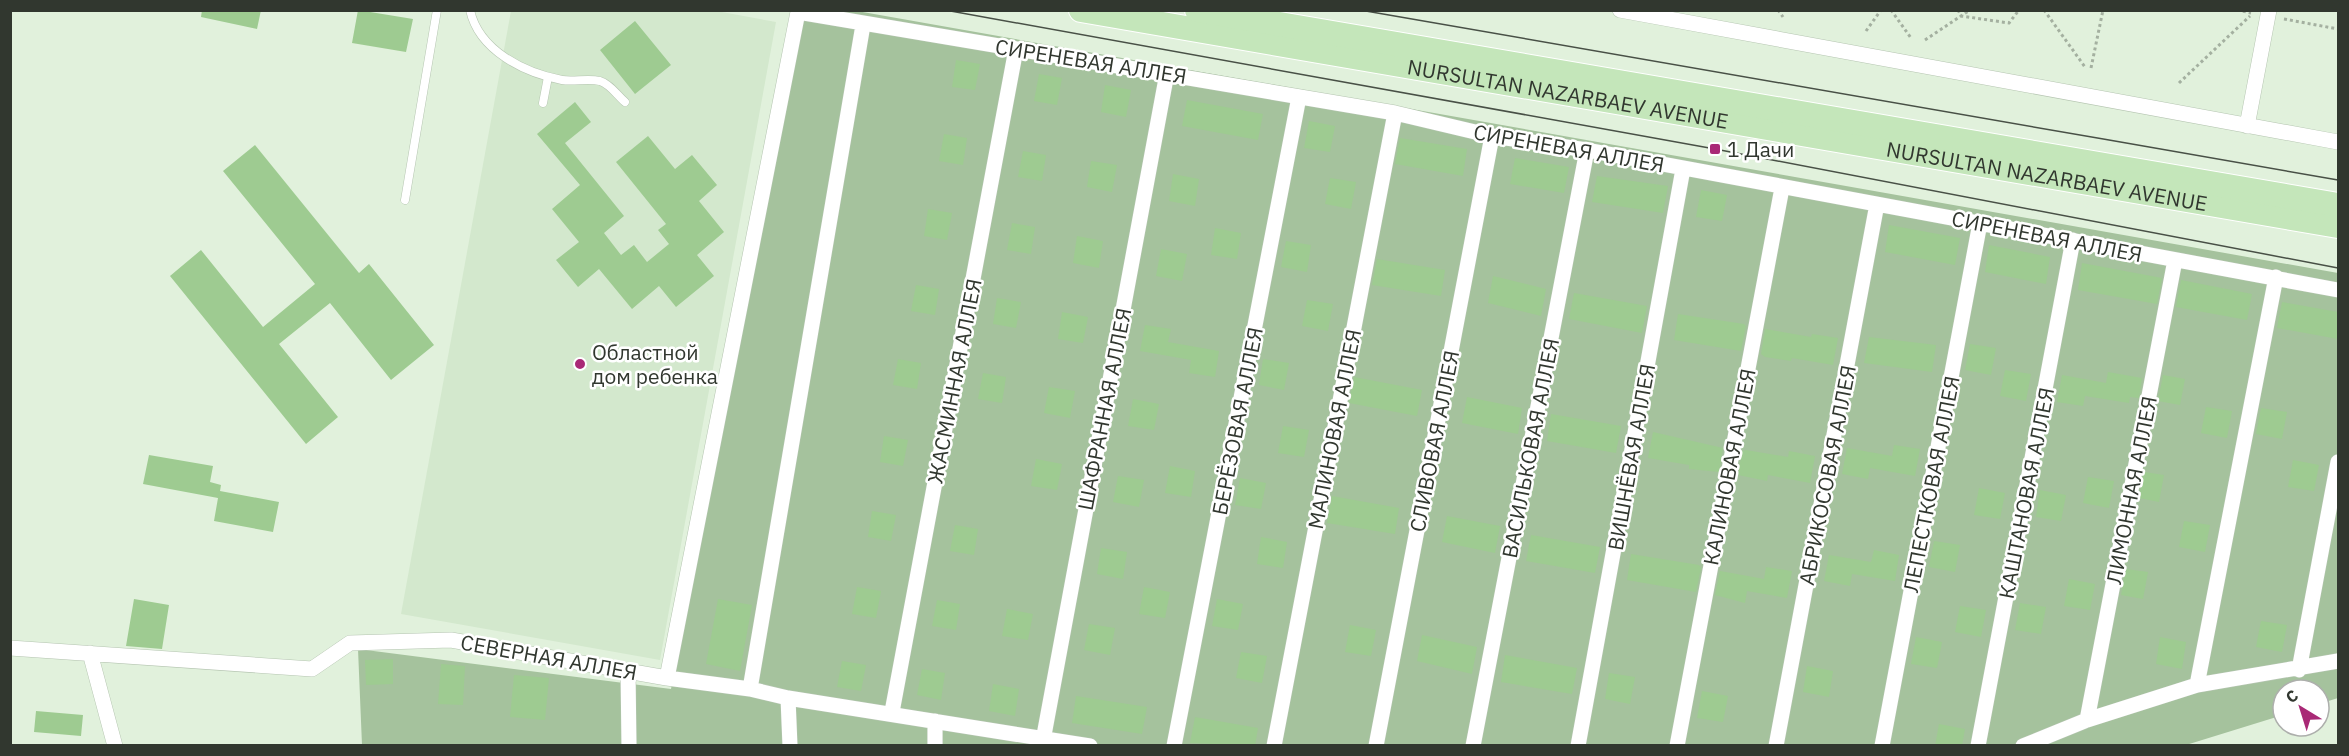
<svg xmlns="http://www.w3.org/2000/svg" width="2349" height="756" font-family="'IBM Plex Sans',sans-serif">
<rect width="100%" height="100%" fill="#e1f1dc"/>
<path fill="#d3e8cd" d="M711,10L776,22L660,660L401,614L511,11Z"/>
<path fill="#a5c29d" d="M803,11H857L2338,273V698L2319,704V690H2283V715L2186,745H362L358,649L671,689Z"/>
<path fill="#9ecb91" d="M202,10H261L257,29L201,17Z
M358,10L413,19L406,52L352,43Z
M635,21L671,65L635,94L600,50Z
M956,60L980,64L975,90L952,87Z
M1039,74L1062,78L1057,105L1034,101Z
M1105,85L1131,90L1126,117L1101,112Z
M1187,100L1263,114L1258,140L1182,126Z
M575,102L591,122L565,143L624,216L604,233L621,255L634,245L647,262L669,244L658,230L666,224L616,162L648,136L675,169L692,155L717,185L699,201L724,232L697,255L714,276L676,307L659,286L632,309L599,269L578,287L556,260L579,242L552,209L580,185L537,134Z
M1309,121L1335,126L1330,152L1304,148Z
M944,134L967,138L963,165L939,161Z
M1400,138L1467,149L1463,176L1395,164Z
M255,145L359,273L369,264L434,345L391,380L330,303L279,344L338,417L306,444L170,276L201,250L263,327L315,284L223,171Z
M1023,151L1046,155L1042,181L1018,177Z
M1515,158L1569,167L1564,193L1510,184Z
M1091,161L1117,165L1112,192L1087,187Z
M1173,174L1199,179L1195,206L1169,201Z
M1597,176L1668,186L1663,213L1592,202Z
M1330,178L1356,182L1351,209L1325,204Z
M1701,190L1727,195L1722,221L1696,217Z
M928,209L952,213L947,240L924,236Z
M1012,223L1035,227L1031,254L1007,250Z
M1889,225L1960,238L1955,265L1885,252Z
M1215,228L1241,233L1237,259L1211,255Z
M1077,236L1103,241L1099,268L1073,263Z
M1286,241L1311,245L1307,272L1281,267Z
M1989,245L2050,257L2046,284L1985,272Z
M1161,249L1187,254L1182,281L1156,276Z
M1377,259L1445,270L1441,296L1372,285Z
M2082,263L2162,278L2157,304L2078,290Z
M1493,276L1546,289L1541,316L1488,303Z
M2181,280L2252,294L2247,320L2176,307Z
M916,285L939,289L935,315L911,311Z
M1574,293L1647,306L1642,333L1569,319Z
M997,298L1021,302L1016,328L993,324Z
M1307,300L1333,304L1328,331L1302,326Z
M2282,302L2338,312V339L2277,328Z
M1062,312L1088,317L1083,343L1058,339Z
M1678,314L1744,324L1746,326L1741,351L1674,340Z
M1145,325L1171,329L1168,342L1219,351L1215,377L1189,373L1191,360L1140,351Z
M1765,329L1811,337L1812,334L1838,338L1833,365L1792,358L1791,361L1765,357L1761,354Z
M1869,337L1936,345L1932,372L1864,363Z
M1970,344L1996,348L1991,375L1965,370Z
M898,359L921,363L917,389L893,385Z
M1263,359L1289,363L1284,390L1259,385Z
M2005,370L2031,374L2026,401L2000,396Z
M2108,372L2142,378L2139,398L2130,397L2129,403L2085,396L2083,406L2057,402L2062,375L2106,383Z
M983,373L1006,377L1002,403L978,399Z
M2163,375L2185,379L2180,405L2158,401Z
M1354,377L1422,390L1417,416L1349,403Z
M1049,387L1075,391L1070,418L1044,413Z
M1467,397L1522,408L1518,434L1462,423Z
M1133,399L1159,404L1154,430L1128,426Z
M2206,407L2232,411L2227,438L2201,433Z
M2261,408L2287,412L2282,439L2256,434Z
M1551,414L1621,426L1616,453L1547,441Z
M1283,426L1309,430L1304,457L1278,453Z
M1653,432L1723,448L1719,472L1689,469V465L1648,458Z
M884,436L908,440L903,466L880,462Z
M1894,445L1920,449L1915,476L1870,468L1868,479L1842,474L1847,448L1892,456Z
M1746,450L1788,457L1789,451L1815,456L1810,483L1768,475L1767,481L1738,475L1742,451Z
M149,455L213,466L210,482L221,485L220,491L279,502L273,532L214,521L218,498L143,484Z
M1036,459L1062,464L1057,490L1031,486Z
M2293,460L2319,465L2314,491L2288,487Z
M1170,466L1195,471L1191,497L1165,493Z
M2144,472L2164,475L2159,502L2139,498Z
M1118,476L1144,480L1139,507L1113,502Z
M2088,477L2114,481L2109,508L2083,503Z
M1240,478L1266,483L1261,509L1235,505Z
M1979,488L2005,493L2000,519L1974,515Z
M2040,490L2066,495L2061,521L2036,517Z
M1332,496L1399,508L1395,534L1327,523Z
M872,511L896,515L891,541L868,537Z
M1447,516L1500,526L1495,553L1442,542Z
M2184,521L2210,525L2205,552L2179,547Z
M955,525L978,529L974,555L950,551Z
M1531,535L1600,547L1595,573L1526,561Z
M1261,537L1287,542L1283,568L1257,564Z
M1934,541L1960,545L1955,572L1929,567Z
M1101,548L1127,552L1123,579L1097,574Z
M1874,550L1899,555L1895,581L1852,574L1850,586L1824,581L1829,555L1871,562Z
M1631,554L1699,565L1701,568L1696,592L1627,580Z
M1766,567L1792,571L1787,598L1747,591L1745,603L1715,595L1720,571L1764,579Z
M2126,569L2148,572L2143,599L2121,595Z
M2069,579L2095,584L2090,610L2064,606Z
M857,587L881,591L876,618L852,614Z
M1144,587L1170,592L1165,618L1139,614Z
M134,599L169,605L162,649L126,646Z
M718,599L752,605L740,671L706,664Z
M1217,599L1243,604L1238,630L1212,626Z
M937,600L960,604L956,630L932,626Z
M2020,603L2046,607L2041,634L2015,630Z
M1960,606L1986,610L1981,637L1955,632Z
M1007,609L1033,614L1028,640L1002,636Z
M2261,621L2287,625L2282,652L2256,647Z
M1089,624L1115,628L1110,655L1084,650Z
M1350,625L1376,630L1371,656L1345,652Z
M1422,635L1477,647L1472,674L1417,661Z
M1916,637L1942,642L1937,668L1911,664Z
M2160,637L2186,642L2182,669L2156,664Z
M1241,652L1267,656L1262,683L1236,678Z
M1505,655L1577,668L1572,694L1501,682Z
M393,659V684L366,685L365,660Z
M842,661L866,665L861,691L837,687Z
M441,664L465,666L463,705L438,704Z
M1807,666L1833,671L1829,697L1803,692Z
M922,669L945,673L941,700L917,695Z
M1609,673L1635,677L1630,704L1605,699Z
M514,675L549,678L545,720L510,717Z
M993,684L1019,689L1015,716L989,711Z
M1702,691L1728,696L1723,722L1697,718Z
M1076,696L1147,707L1142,734L1072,723Z
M36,711L83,715L81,736L34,732Z
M1195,717L1258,728L1255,746L1190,743Z
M1939,724L1965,729L1962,746H1935Z"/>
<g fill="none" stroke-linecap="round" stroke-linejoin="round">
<g stroke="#b5c5b1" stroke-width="9">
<path id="service" d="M470,10C479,51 525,73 562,80C574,82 588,78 600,81C610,84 617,95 625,102
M543,103L548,77
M405,200L437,10"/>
</g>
<g stroke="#b5c5b1" stroke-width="16">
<path id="minor" d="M1620,10L2338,142
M2247,126L2269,10
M10,648L312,669L350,643L451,640L667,678L750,689L788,698L1090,746
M90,653L115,746
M2299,670L2338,462
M628,671L629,746
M667,678L798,12L1395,113L1492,136L1587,150L2338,290
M2197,685L2276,277
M750,689L863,25
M788,698L790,746
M892,712L1016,49
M2087,720L2175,260
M935,721V746
M1042,746L1167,73
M1174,746L1299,97
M1274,746L1395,113
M1376,746L1492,136
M1473,746L1587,150
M1578,746L1683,169
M1677,746L1782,188
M1776,746L1877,204
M1882,746L1980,223
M1978,746L2073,240
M2023,746L2087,720L2197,685L2338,661"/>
</g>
<g stroke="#fff" stroke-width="26">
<g id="primary">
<path id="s1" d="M1081,10L2338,226"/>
<path d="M1197,10L2338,205"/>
</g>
</g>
<path stroke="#a4b0a0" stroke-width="3" stroke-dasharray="3 3" stroke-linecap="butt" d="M1778,10L1783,17
M1891,10L1911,38
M1958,10L1961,16L2009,23L2019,10
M2044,10L2085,67
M2237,10L2251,13
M2284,19L2338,29
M1866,31L1881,10
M1925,40L1970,10
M2091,68L2103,10
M2179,83L2250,16"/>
<use href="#service" stroke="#fff" stroke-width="8"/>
<use href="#minor" stroke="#fff" stroke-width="15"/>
<use href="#primary" stroke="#c4e6ba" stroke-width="24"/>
<path stroke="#485046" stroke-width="1.5" d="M945,10L1715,149L2338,268
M1360,10C1687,64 2012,124 2338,180"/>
</g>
<g fill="#a92976" stroke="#fff" stroke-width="2">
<rect x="1709" y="143" width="12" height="12" rx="3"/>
<circle cx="580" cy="364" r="6"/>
</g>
<g text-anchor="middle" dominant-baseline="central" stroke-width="5" stroke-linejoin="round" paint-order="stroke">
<g font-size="21" fill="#31372f" stroke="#fff">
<text transform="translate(1091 61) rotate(9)">СИРЕНЕВАЯ АЛЛЕЯ</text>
<text stroke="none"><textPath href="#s1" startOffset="494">NURSULTAN NAZARBAEV AVENUE</textPath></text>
<text transform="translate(1569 148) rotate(10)">СИРЕНЕВАЯ АЛЛЕЯ</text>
<text stroke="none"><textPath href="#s1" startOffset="980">NURSULTAN NAZARBAEV AVENUE</textPath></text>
<text transform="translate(2047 236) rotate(11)">СИРЕНЕВАЯ АЛЛЕЯ</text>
<text transform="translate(954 381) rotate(-79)">ЖАСМИННАЯ АЛЛЕЯ</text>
<text transform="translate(1104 409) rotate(-79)">ШАФРАННАЯ АЛЛЕЯ</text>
<text transform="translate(1237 421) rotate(-79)">БЕРЁЗОВАЯ АЛЛЕЯ</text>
<text transform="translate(1334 429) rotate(-79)">МАЛИНОВАЯ АЛЛЕЯ</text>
<text transform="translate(1434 441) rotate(-79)">СЛИВОВАЯ АЛЛЕЯ</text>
<text transform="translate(1530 448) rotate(-79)">ВАСИЛЬКОВАЯ АЛЛЕЯ</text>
<text transform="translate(1631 457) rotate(-80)">ВИШНЁВАЯ АЛЛЕЯ</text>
<text transform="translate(1729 467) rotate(-79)">КАЛИНОВАЯ АЛЛЕЯ</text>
<text transform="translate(1827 475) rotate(-79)">АБРИКОСОВАЯ АЛЛЕЯ</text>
<text transform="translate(1931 484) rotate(-79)">ЛЕПЕСТКОВАЯ АЛЛЕЯ</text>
<text transform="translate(2131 490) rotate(-79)">ЛИМОННАЯ АЛЛЕЯ</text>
<text transform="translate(2026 493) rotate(-79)">КАШТАНОВАЯ АЛЛЕЯ</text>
<text transform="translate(549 657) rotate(10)">СЕВЕРНАЯ АЛЛЕЯ</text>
</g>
<g font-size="21" fill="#31372f" stroke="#fff" text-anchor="start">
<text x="1727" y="149">1 Дачи</text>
<text x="592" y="352">Областной<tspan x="592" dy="24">дом ребенка</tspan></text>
</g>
</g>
<rect width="2349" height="756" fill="none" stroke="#31372f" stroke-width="24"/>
<g transform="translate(2301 708) rotate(322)"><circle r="28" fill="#ffffff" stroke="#adafac" stroke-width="1.5"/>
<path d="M0-4.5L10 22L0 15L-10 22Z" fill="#a92976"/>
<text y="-9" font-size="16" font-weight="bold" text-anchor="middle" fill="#31372f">С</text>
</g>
</svg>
